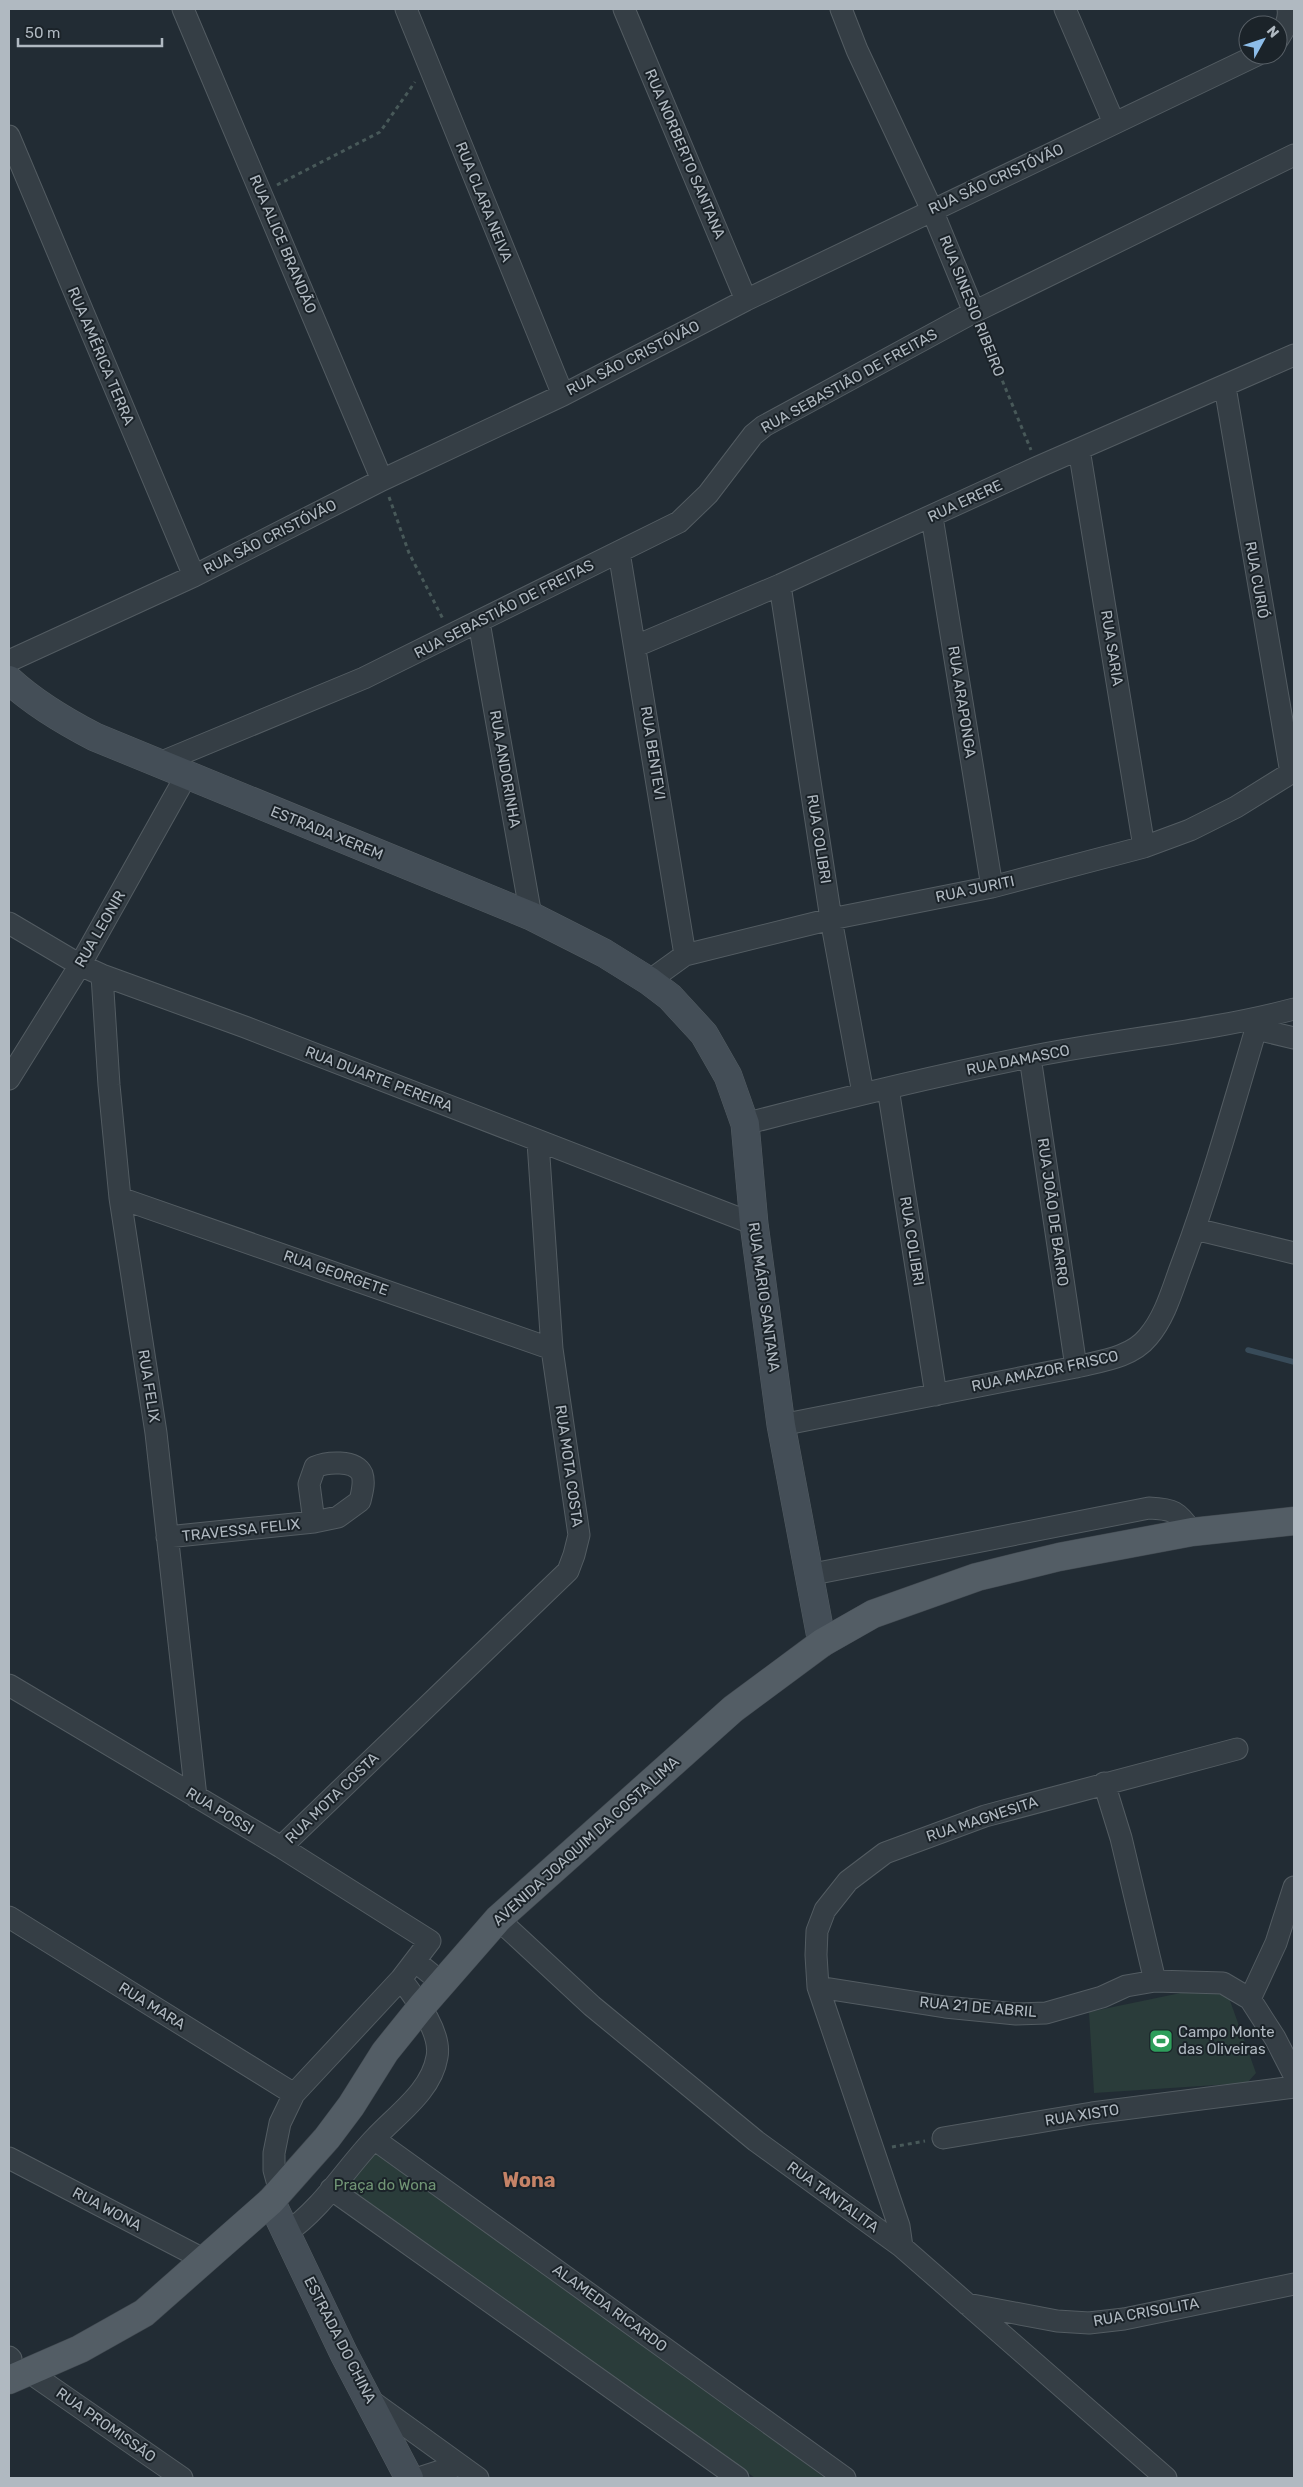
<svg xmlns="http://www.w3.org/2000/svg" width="1303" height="2487" font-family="Rubik,sans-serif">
<rect width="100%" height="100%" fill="#222c34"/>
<path fill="#2a3c3a" d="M1200,1989L1218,1992L1229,1998L1256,2073L1247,2083L1094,2093L1089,2012Z
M377,2146L825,2478H755L340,2185Z"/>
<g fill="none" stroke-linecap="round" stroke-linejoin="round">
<path stroke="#384b59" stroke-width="5.5" d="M1248,1350L1294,1362"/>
<g stroke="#535c62" stroke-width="23">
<path id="street" d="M183,9L382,480
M406,9L563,395
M624,9L746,300
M841,9L857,50L932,210L974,312
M1065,9L1114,123
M1278,39C1284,30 1290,20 1288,9
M9,136L194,576
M1225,387L1291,773
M1079,449L1144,847
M932,517L992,887
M619,552L685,955
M780,585L831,919L863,1093
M479,622L531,916
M636,646L780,585L1038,467L1294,355
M9,661L194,576L382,480L563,395L746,300L1257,55
M157,764L364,678L679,522L708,494L753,435L764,426L974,312L1294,155
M9,923L80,965L102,975L245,1027L754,1224
M102,975L109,1085L120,1198L156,1433L196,1797
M649,981L685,955L831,919L992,887L1144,847L1190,830L1236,807L1294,771
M1256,1029L1294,1038
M1030,1057L1076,1367
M9,1079L80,965L186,776
M888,1088L936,1395
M745,1124C839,1099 934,1076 1029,1057C1117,1039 1207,1032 1294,1009
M120,1198L552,1349
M1195,1229L1294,1253
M781,1425L1076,1367C1100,1361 1131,1358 1148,1337C1166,1316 1173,1287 1183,1261C1211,1185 1233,1107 1256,1029L1250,1021
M167,1537L314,1522L338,1517L360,1501C362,1492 365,1483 362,1474C355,1459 326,1462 315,1467L309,1484L314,1522
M808,1575L1149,1508C1173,1509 1178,1511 1192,1532
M9,1685L281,1847L430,1941L401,1979
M1104,1783L1121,1838L1155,1981
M281,1847L568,1571L574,1555L579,1535L552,1349L538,1142
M9,1917L294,2094
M498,1919L592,2006L756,2141L902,2247L1166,2478
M415,1961L442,1983
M818,1987L945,2007L1016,2014L1046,2013L1102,1997L1126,1986L1155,1981L1223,1983L1250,1999L1275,2038L1294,2075
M1250,1999L1276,1943L1294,1887
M943,2138L1092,2113L1294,2087
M374,2139L845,2478
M9,2158L205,2260
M331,2189L738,2478
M280,2192L274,2170V2153L280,2123L294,2094L401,1979C415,1998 442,2032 437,2057C435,2069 428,2082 421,2091C408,2108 390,2122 375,2138C346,2168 322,2209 286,2233
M902,2247L899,2226L818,1987L816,1955L817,1931L825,1910L848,1881L885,1853L985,1816L1237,1749
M967,2304L1057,2321L1089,2323L1124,2319L1294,2284
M9,2357L11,2359
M29,2372L182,2478
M370,2400L478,2478
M419,2478L459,2465"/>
</g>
<g stroke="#535c62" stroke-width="29">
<path id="secondary" d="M9,680C35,704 64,721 95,737L531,916L604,953L649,981L670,997L704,1034L728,1076L745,1124L754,1224L781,1425L822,1643
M271,2201L344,2354L409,2478"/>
</g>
<g stroke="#3f474e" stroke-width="29">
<path id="primary" d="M9,2380L80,2349L144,2313L271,2201L327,2138L351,2106L385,2052L422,2006L498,1919L733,1709L822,1643L873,1614L977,1577L1059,1557L1192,1532L1294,1521"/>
</g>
<path stroke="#485959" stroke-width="3" stroke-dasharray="4 4" stroke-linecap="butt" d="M277,185L380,132L415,82
M981,329L1031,450
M389,497L409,553L443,619
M892,2147L925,2141"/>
<use href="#street" stroke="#353e45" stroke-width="21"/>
<use href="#secondary" stroke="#444e57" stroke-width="28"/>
<use href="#primary" stroke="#535d65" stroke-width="28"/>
</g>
<defs>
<g id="stadium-square" transform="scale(1.25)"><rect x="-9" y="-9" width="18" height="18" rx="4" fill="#2e9e5b" stroke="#1b2329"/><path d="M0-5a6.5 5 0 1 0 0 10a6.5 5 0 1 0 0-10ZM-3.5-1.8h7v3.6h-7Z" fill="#fff"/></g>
</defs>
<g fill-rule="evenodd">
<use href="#stadium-square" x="1161" y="2041"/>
</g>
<g text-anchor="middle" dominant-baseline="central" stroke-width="4" stroke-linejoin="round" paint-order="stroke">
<g font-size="15" fill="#b0b9c1" stroke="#1b2329">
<text transform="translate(685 154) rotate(67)">RUA NORBERTO SANTANA</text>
<text transform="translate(996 179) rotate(-25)">RUA SÃO CRISTÓVÃO</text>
<text transform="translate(484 202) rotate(68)">RUA CLARA NEIVA</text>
<text transform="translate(283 244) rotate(67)">RUA ALICE BRANDÃO</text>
<text transform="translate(972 306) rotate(68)">RUA SINESIO RIBEIRO</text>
<text transform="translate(101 356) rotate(67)">RUA AMÉRICA TERRA</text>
<text transform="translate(633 358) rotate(-27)">RUA SÃO CRISTÓVÃO</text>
<text transform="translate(849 381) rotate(-29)">RUA SEBASTIÃO DE FREITAS</text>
<text transform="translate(965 501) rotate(-25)">RUA ERERE</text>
<text transform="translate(270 537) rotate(-27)">RUA SÃO CRISTÓVÃO</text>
<text transform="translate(1257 580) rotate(80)">RUA CURIÓ</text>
<text transform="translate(504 609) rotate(-27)">RUA SEBASTIÃO DE FREITAS</text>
<text transform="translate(1112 648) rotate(81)">RUA SARIA</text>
<text transform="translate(962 702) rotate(81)">RUA ARAPONGA</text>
<text transform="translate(653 753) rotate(81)">RUA BENTEVI</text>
<text transform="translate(505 769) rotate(80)">RUA ANDORINHA</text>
<text transform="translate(327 833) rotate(22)">ESTRADA XEREM</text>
<text transform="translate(819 839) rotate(81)">RUA COLIBRI</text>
<text transform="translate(975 889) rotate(-12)">RUA JURITI</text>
<text transform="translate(100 929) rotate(-60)">RUA LEONIR</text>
<text transform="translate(1018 1060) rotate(-11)">RUA DAMASCO</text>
<text transform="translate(379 1079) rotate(21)">RUA DUARTE PEREIRA</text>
<text transform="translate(1053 1212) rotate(82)">RUA JOĀO DE BARRO</text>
<text transform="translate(912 1241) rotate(81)">RUA COLIBRI</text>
<text transform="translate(336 1273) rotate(19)">RUA GEORGETE</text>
<text transform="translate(764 1297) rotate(82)">RUA MÁRIO SANTANA</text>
<text transform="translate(1045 1371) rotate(-12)">RUA AMAZOR FRISCO</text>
<text transform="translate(149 1386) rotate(81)">RUA FELIX</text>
<text transform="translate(569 1466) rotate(82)">RUA MOTA COSTA</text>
<text transform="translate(241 1530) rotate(-6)">TRAVESSA FELIX</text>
<text transform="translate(332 1798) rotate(-44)">RUA MOTA COSTA</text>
<text transform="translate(220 1811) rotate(31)">RUA POSSI</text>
<text transform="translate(982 1819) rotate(-18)">RUA MAGNESITA</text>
<text transform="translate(586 1841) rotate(-42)">AVENIDA JOAQUIM DA COSTA LIMA</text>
<text transform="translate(152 2006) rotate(32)">RUA MARA</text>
<text transform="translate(978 2007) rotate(5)">RUA 21 DE ABRIL</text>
<text transform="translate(1082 2115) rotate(-9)">RUA XISTO</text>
<text transform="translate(833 2197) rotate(36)">RUA TANTALITA</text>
<text transform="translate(107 2209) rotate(28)">RUA WONA</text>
<text transform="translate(610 2308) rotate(36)">ALAMEDA RICARDO</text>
<text transform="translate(1146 2312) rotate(-10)">RUA CRISOLITA</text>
<text transform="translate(340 2340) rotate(63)">ESTRADA DO CHINA</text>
<text transform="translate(106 2425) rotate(35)">RUA PROMISSÃO</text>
</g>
<g font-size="15" fill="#b0b9c1" stroke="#1b2329" text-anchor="start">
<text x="1178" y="2032">Campo Monte<tspan x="1178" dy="17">das Oliveiras</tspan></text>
</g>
<g font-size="15" fill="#719575" stroke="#1b2329">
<text x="385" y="2185">Praça do Wona</text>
</g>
<g font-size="20" font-weight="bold" fill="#c58367" stroke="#1b2329">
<text x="529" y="2180">Wona</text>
</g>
</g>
<rect width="1303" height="2487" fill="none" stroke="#b0b9c1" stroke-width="20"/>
<g transform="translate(1263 40) rotate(50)"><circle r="24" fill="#1b2329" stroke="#575f66"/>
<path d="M0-4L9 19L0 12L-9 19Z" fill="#8dbde9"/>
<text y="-8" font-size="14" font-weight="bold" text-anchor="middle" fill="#b0b9c1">N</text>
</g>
<path d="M18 38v8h144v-8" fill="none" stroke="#b0b9c1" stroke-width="2.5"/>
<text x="25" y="38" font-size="15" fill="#b0b9c1" stroke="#1b2329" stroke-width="4" paint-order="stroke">50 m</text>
</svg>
